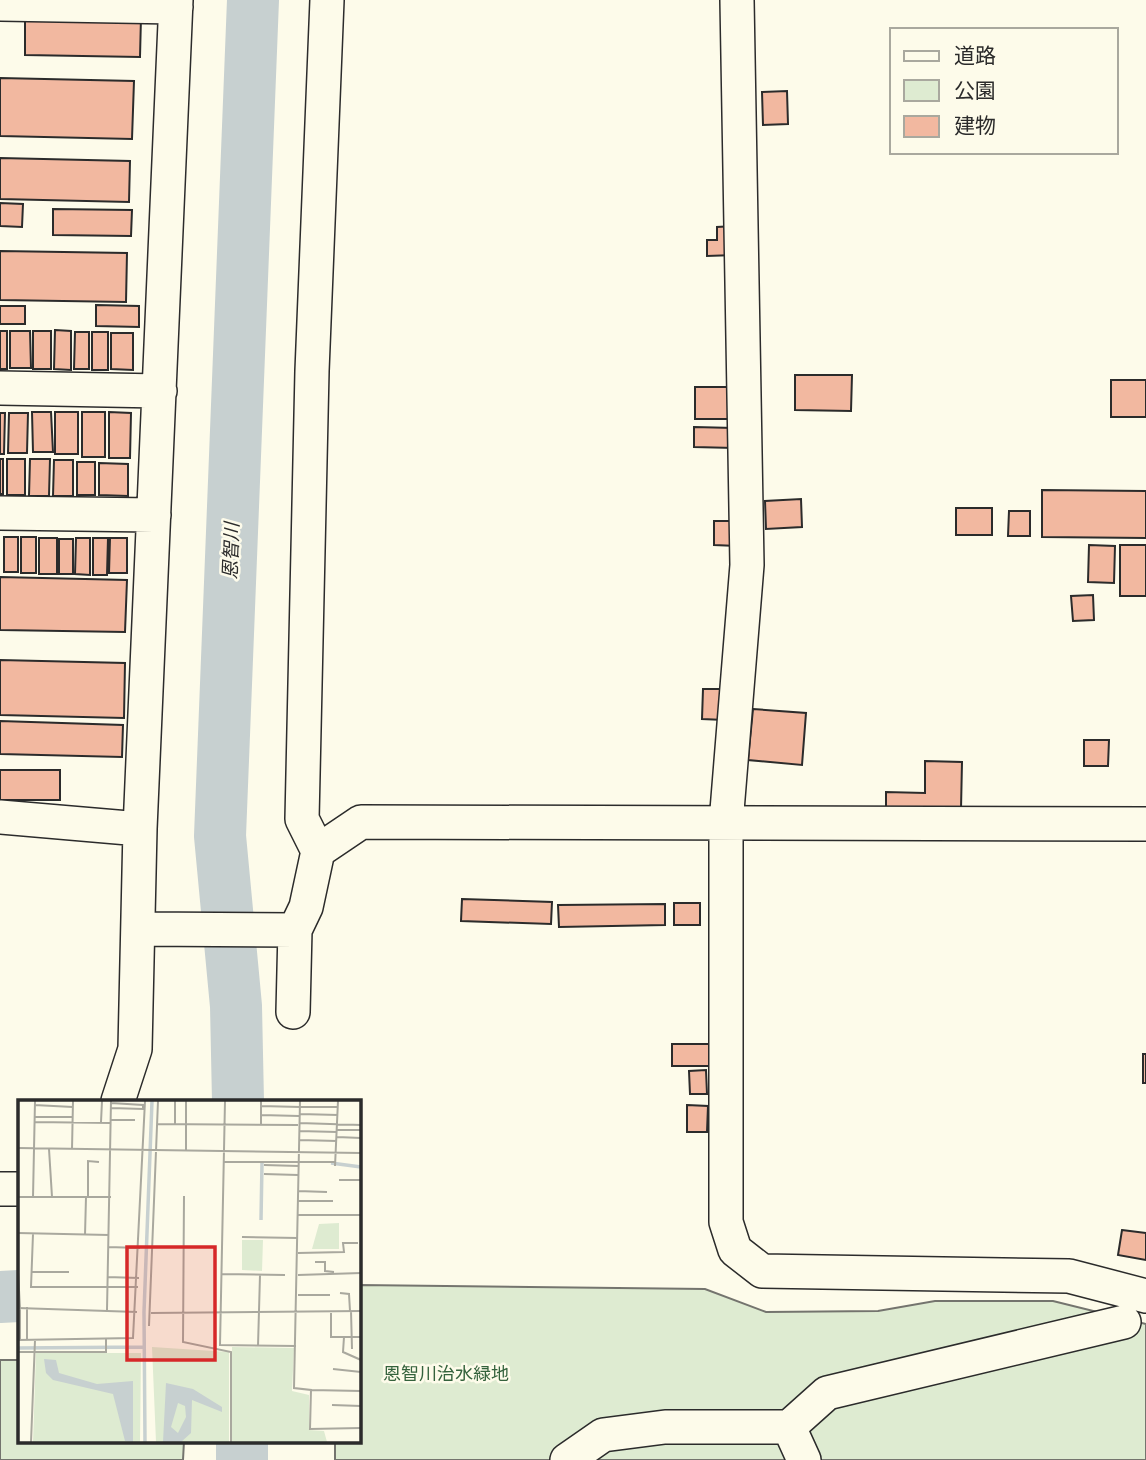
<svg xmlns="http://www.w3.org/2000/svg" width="1146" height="1460" font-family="Arial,'Noto Sans JP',sans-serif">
<rect width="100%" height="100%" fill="#fdfbea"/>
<path fill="#deebd1" stroke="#74746e" stroke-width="2" d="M359,1285L705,1289L766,1312L878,1311L935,1301H1053L1146,1324V1460H335V1441H359Z
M0,1360H19V1441H184L183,1460H0Z"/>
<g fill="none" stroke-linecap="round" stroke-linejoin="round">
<path stroke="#c7d0d0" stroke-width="52" d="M238,1101L236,1006L220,836L253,0
M0,1297L19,1296
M242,1460V1441"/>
</g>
<path fill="#f2b8a0" stroke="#2b2b2b" stroke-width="2" d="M25,15L141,17L140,57L25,55Z
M0,78L134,81L132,139L0,136Z
M787,91L788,124L763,125L762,92Z
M0,158L130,161L129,202L0,199Z
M0,203L23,204L22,227L0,226Z
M53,209L132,210L131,236L53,235Z
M734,226L735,255L707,256V240H717V227Z
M0,251L127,253L126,302L0,300Z
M96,305L139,306V327L96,326Z
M0,306H25V324H0Z
M55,330L71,331V370L54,369Z
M0,331H7V369H0Z
M10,331H30L31,368H10Z
M33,331H51V369H33Z
M75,332H89V369H74Z
M92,332H108V370H92Z
M111,333H133V370L111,369Z
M795,375H852L851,411L795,410Z
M1111,380H1146V417H1111Z
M695,387H736V419H695Z
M32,412H51L53,452H33Z
M55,412H78V454H55Z
M82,412H105V457H82Z
M109,412L131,413L130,458H109Z
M0,413H5L4,454H0Z
M9,413H28L27,453H8Z
M694,427L734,428V448L694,447Z
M0,459H3V494H0Z
M7,459H25V495H7Z
M30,459H50L49,496H29Z
M54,460H73V496H53Z
M77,462H95V495H77Z
M99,463L128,464V496L99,495Z
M1042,490L1146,491V538L1042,537Z
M801,499L802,527L766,529L765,501Z
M956,508H992V535H956Z
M1009,511H1030V536H1008Z
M714,521H737V546L714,545Z
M4,537H18V572H4Z
M21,537H36V573H21Z
M39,538H57V574H39Z
M76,538H90V575L75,574Z
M93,538H108L107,575H93Z
M110,538H127V573H109Z
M59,539H73V574H59Z
M1089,545L1115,546L1114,583L1088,582Z
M1120,545H1146V596H1120Z
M0,577L127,580L125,632L0,630Z
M1093,595L1094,620L1073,621L1071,596Z
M0,660L125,663L124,718L0,715Z
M703,689H724V720L702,719Z
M753,709L806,713L802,765L748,760Z
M0,721L123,725L122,757L0,754Z
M1084,740H1109L1108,766H1084Z
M925,761L962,762L961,809L886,808V792L925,793Z
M0,770H60V800H0Z
M462,899L552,902L551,924L461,921Z
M674,903H700V925H674Z
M665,904V925L559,927L558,905Z
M672,1044H709V1066H672Z
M1143,1054H1146V1083H1143Z
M706,1070L707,1094H690L689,1071Z
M687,1105L708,1106L707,1132H687Z
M1122,1230L1146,1233V1260L1118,1255Z"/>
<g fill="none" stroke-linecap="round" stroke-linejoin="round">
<g stroke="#2b2b2b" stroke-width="36">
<path id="minor" d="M737,0L747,565L726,823V1222L735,1250L762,1271L1069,1276L1146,1296
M0,4L176,7
M0,388L160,391
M0,513L154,515
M0,817L140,829
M318,851L361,822L1146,824
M139,929L295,930
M293,1012L295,930L306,907L318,851L302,819L312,371L327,0
M118,1101L135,1049L140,829L176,0
M0,1189H19
M789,1427L804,1460
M567,1460L603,1435L665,1427H789L827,1393L1124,1322"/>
</g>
<use href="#minor" stroke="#fdfbea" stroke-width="33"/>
</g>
<g text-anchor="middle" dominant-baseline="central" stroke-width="5" stroke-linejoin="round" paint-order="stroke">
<g font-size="18" fill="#34623c" stroke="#fdfbea">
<text x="446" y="1374">恩智川治水緑地</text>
</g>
<g font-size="19" font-style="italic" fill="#2b2b2b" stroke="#fdfbea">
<text transform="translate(231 551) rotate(-88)">恩智川</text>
</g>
</g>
<g transform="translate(18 1100)">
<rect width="343" height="343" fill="#fdfbea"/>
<path d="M321,123V149H294L301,124ZM224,140H245L244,171L224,170ZM134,247L211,252V342H138ZM214,247L276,248L274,291L291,295V330L306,331L309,342H214ZM18,253H123L122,342H15Z" fill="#deebd1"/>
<path d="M26,259L38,260L41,273L79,284L115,281V342L107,341L95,294L35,280L28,273ZM148,283L175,289L204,307V312L174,300L173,333L163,342H145ZM160,303L167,306L168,317L160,333L153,327Z" fill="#c7d0d0" fill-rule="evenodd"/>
<path fill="none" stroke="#c7d0d0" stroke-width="3.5" d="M313,63L343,67M243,120L244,63M0,248L127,247M127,342L126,212L134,1"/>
<path fill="none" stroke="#a9a89e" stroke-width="2" d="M157,1V24M168,1V50M207,1L202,245L278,246M282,1L276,288L293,290L292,329L343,328M16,5L55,7M243,6L282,7M282,7H320M93,8L125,9V5L93,3M282,14L320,15M243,15L281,16M16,17H55M93,20H117M16,22L93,23M83,22L84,1M281,23L343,25M139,24L280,25M243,25V1M319,30H343M281,31L319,32M319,37L343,38M281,40L319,41M0,48L343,53M31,49L34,97M54,49L55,1M205,62H318M246,65L281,66M317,66L320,1M246,74L280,75M321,80H343M280,91L309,92M166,96L165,242L213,252V342M0,97H93M15,97L17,1M70,97V61L81,62M280,101H315M280,115H343M0,133L91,135M15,134L13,187H120M67,135L68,97M224,137L280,138M90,147L122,148M280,153L326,152L325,143H340M297,162H307V171L316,172M0,172L2,208M14,172H51M203,174L267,175M280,175L343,173M89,177L121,178M322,193L331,194L332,211M280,195H312M0,208L119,212M2,208V240M89,210L93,1M333,211L334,249M133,213L343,211M313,213V237H343M131,226L140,1M326,237L325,252L343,260M0,240L115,238L127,1M9,240V207M240,246L242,175M0,252H88V239M315,269L343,272M293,290L343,291M314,305L343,306M13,342L17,240"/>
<path fill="#d62828" fill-opacity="0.15" stroke="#d62828" stroke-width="3.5" d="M109,147H197V260H109Z"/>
<rect width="343" height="343" fill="none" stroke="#2b2b2b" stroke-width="3.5"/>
</g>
<rect x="890" y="28" width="228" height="126" fill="#fdfbea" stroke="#a9a89e" stroke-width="2"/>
<rect x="904" y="51" width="35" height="10" fill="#fdfbea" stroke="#a9a89e" stroke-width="2"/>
<text x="954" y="63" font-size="21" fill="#2b2b2b">道路</text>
<rect x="904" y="80" width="35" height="21" fill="#deebd1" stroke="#a9a89e" stroke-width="2"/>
<text x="954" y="98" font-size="21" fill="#2b2b2b">公園</text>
<rect x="904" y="116" width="35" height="21" fill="#f2b8a0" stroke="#a9a89e" stroke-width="2"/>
<text x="954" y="133" font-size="21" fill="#2b2b2b">建物</text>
</svg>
